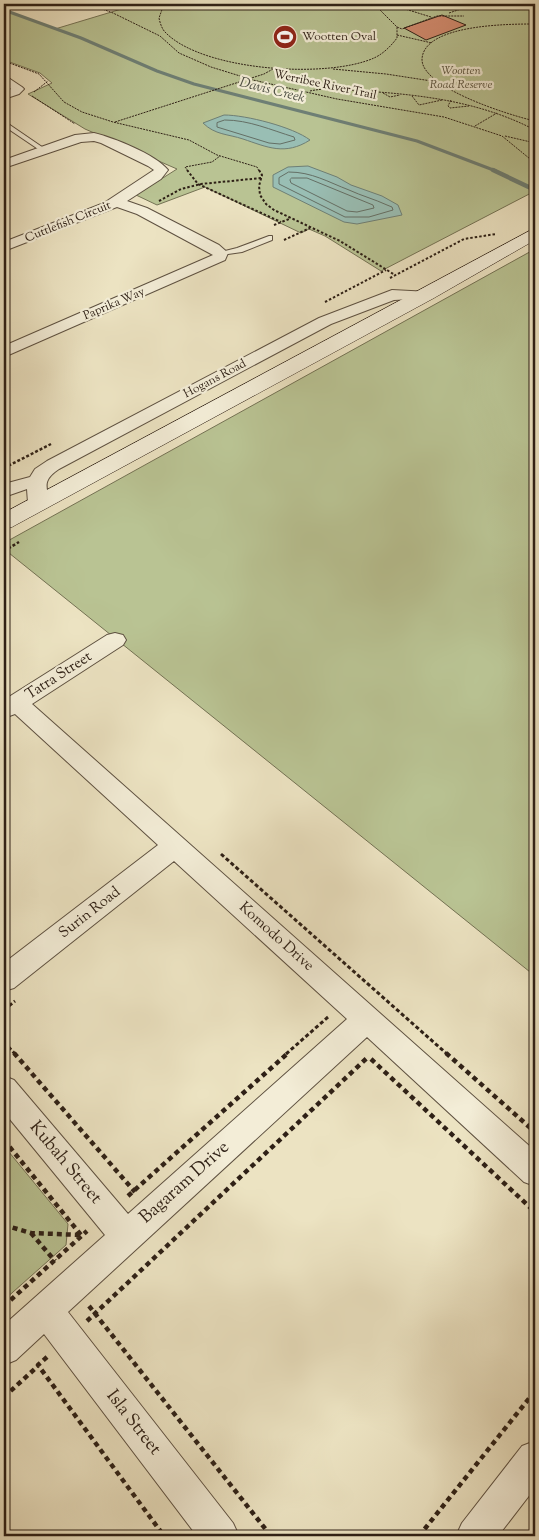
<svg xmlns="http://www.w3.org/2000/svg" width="539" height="1540" font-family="'Sorts Mill Goudy',serif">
<rect width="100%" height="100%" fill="#ece3c2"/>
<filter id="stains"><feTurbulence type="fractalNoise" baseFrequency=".004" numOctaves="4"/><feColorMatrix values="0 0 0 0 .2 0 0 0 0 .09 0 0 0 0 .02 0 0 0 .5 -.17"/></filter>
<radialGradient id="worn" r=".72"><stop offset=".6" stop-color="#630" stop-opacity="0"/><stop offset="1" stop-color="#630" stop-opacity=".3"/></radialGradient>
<path fill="#b9c393" stroke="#747254" d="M138,4H535V191L381,271L325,236L309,229L301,233L205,187L157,205L136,195L177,169L85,129L28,94L52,83L40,73L4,60V10L55,29Z
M535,249V976L4,549V543Z
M4,1146L68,1224L66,1245L4,1300Z"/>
<path fill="#99beb4" stroke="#6e7f75" d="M224,115C246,115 293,127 310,140C285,156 267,147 243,139C228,134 215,135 203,123Z
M308,166L337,177L351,185L382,196L398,205L402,215L357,224L344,222L273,187V175L288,167Z"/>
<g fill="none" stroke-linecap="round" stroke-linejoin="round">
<path stroke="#646f65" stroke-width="1" d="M225,120C249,120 271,130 294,137L295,140L280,144L269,143L217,127V123Z
M289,172C312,172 328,182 349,190C362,196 374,199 387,205L392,207L393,210L369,217H345L279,184V178Z
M292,178H307L373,205L374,208L357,212L347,211L291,183L290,180Z"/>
<path stroke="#6e7f75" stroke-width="3" d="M4,10L81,38L157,71L194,84L417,141L496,171"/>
<path stroke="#6e7f75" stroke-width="4.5" d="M493,170L535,190"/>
</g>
<path fill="#d48c70" stroke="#2e2016" d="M442,15L466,25L426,40L404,28Z"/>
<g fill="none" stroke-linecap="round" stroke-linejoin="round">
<g stroke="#5e5141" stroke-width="2">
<path id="lane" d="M4,121L45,149V151H41L4,126Z
M269,236H272V240L242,252L221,255L217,253L237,248Z"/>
</g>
<g stroke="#5e5141" stroke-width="2">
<path id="street" d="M4,75L22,87L24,89L19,94L4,99V92L11,89L4,83Z
M94,133C114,138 155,154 168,170L161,179L127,201L147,208L219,245L228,253L225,260L4,357V346L213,255L137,214L117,207L4,251V242L104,203L154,170L148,166L101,143L94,141L81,142L4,168V160L75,135Z
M392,290L430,292L433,295L430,298L394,300L331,324L59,469C35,485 55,492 45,507L38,509L31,507L28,503L27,489L4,497V484L30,477L35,469L47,461L319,318Z
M115,633L123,635L126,640L123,645L32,704L535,1151V1186L524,1182L367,1037L68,1312L233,1523L239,1536H197L44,1334L16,1360L4,1365V1325L105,1235L4,1112V1076L14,1080L128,1214L347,1019L174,861L14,988L4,991V963L158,845L15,714L4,718V700L107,635Z
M535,1441V1488L498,1536H456L462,1523L522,1446Z"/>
</g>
<g stroke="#2e2016" stroke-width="1">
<path id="secondary" d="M535,228V240L434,298L12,527L4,529V513Z"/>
</g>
<path stroke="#2e2016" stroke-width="1" stroke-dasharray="2 1" stroke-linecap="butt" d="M89,4L113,13L160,36L179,53L211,67L253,80L337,99L444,117L502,136L535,163
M164,4L159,18C160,23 162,29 165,32C202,71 327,79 374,58C383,54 391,46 397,38V27L378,8L369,4
M389,4L431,17
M449,13L476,4
M535,24C510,24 424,24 422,59C421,88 512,116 535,121
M397,27L402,29L437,16H464
M397,35L432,43
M4,61L39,74L64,102L82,112L113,122L189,140L217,155L257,167L259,171
M333,69L386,74L438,82
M310,91C328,87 346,90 364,91C424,95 481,102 535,130
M34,92L48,81
M383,93L390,97L400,95
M32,96L75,124
M412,96L419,105L442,100
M451,100L448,106L450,108L469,106
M115,122L264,74L273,69
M475,126L497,113
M505,136L535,143
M188,171L185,167L212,162L220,156"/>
<path stroke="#2e2016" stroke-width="2" stroke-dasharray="2.5 2" stroke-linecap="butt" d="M187,170L198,184L281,222
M259,170L262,175L259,186L260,195L266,204L274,210L340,241L395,275
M159,201L181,189L201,184L261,178
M274,225L289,219
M284,240L310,228
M390,278L464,239L496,234
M325,302L386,270"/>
<path stroke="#2e2016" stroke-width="2.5" stroke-dasharray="3 2" stroke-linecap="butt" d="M4,468L51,444
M4,551L19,542"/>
<path stroke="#2e2016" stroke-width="3" stroke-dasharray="4 2.5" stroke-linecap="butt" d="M221,854L447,1054
M4,1010L15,1001
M4,1042L15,1054
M286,1054L328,1017"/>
<path stroke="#2e2016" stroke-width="4.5" stroke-dasharray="5 4" stroke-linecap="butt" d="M14,1053L135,1192
M446,1053L535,1132
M371,1059L535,1212
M4,1140L81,1235
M128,1196L288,1053
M4,1225L31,1233L81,1235
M31,1233L55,1261
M4,1306L87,1231
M89,1306L271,1536
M87,1321L368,1057
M47,1357L38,1365L164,1536
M4,1397L38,1366
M419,1536L535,1391
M530,1536L535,1529"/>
<use href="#lane" fill="#f3edd7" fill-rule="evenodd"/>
<use href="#street" fill="#f3edd7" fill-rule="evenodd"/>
<use href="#secondary" fill="#f3edd7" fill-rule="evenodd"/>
</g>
<defs>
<g id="stadium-disc" transform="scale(1.25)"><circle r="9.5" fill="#8f2418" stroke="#f3edd7"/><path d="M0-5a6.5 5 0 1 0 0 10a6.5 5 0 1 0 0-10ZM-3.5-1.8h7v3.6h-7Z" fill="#fff"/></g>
</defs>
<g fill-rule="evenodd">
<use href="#stadium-disc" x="285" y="37"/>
</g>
<g text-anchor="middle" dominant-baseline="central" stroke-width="4.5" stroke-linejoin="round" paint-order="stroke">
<g font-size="12" fill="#2e2016" stroke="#f3edd7" text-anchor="start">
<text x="302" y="37">Wootten Oval</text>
</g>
<g font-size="12" font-style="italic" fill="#58513c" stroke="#f3edd7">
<text x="461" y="71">Wootten<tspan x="461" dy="14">Road Reserve</tspan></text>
</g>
<g font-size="12" fill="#2e2016" stroke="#f3edd7">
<text transform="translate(325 85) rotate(12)">Werribee River Trail</text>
<text transform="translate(68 222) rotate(-22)">Cuttlefish Circuit</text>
<text transform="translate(114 304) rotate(-23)">Paprika Way</text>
<text transform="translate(215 379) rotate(-28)">Hogans Road</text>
</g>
<g font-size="14" font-style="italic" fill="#4e4f45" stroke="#f3edd7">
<text transform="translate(272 91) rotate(14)">Davis Creek</text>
</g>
<g font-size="15" fill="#2e2016" stroke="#f3edd7">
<text transform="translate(59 676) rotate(-33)">Tatra Street</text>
<text transform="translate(90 913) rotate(-38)">Surin Road</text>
<text transform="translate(276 937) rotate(42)">Komodo Drive</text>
</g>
<g font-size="18" fill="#2e2016" stroke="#f3edd7">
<text transform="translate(65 1163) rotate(50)">Kubah Street</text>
<text transform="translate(185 1183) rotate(-42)">Bagaram Drive</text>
<text transform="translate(133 1423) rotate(52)">Isla Street</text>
</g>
</g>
<rect width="539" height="1540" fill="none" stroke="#ece3c2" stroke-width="20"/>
<rect x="5" y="5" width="529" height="1530" fill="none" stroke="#2e2016" stroke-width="2.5"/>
<rect x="10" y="10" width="519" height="1520" fill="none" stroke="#2e2016"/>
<rect width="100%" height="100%" filter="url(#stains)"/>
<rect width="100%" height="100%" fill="url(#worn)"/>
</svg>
